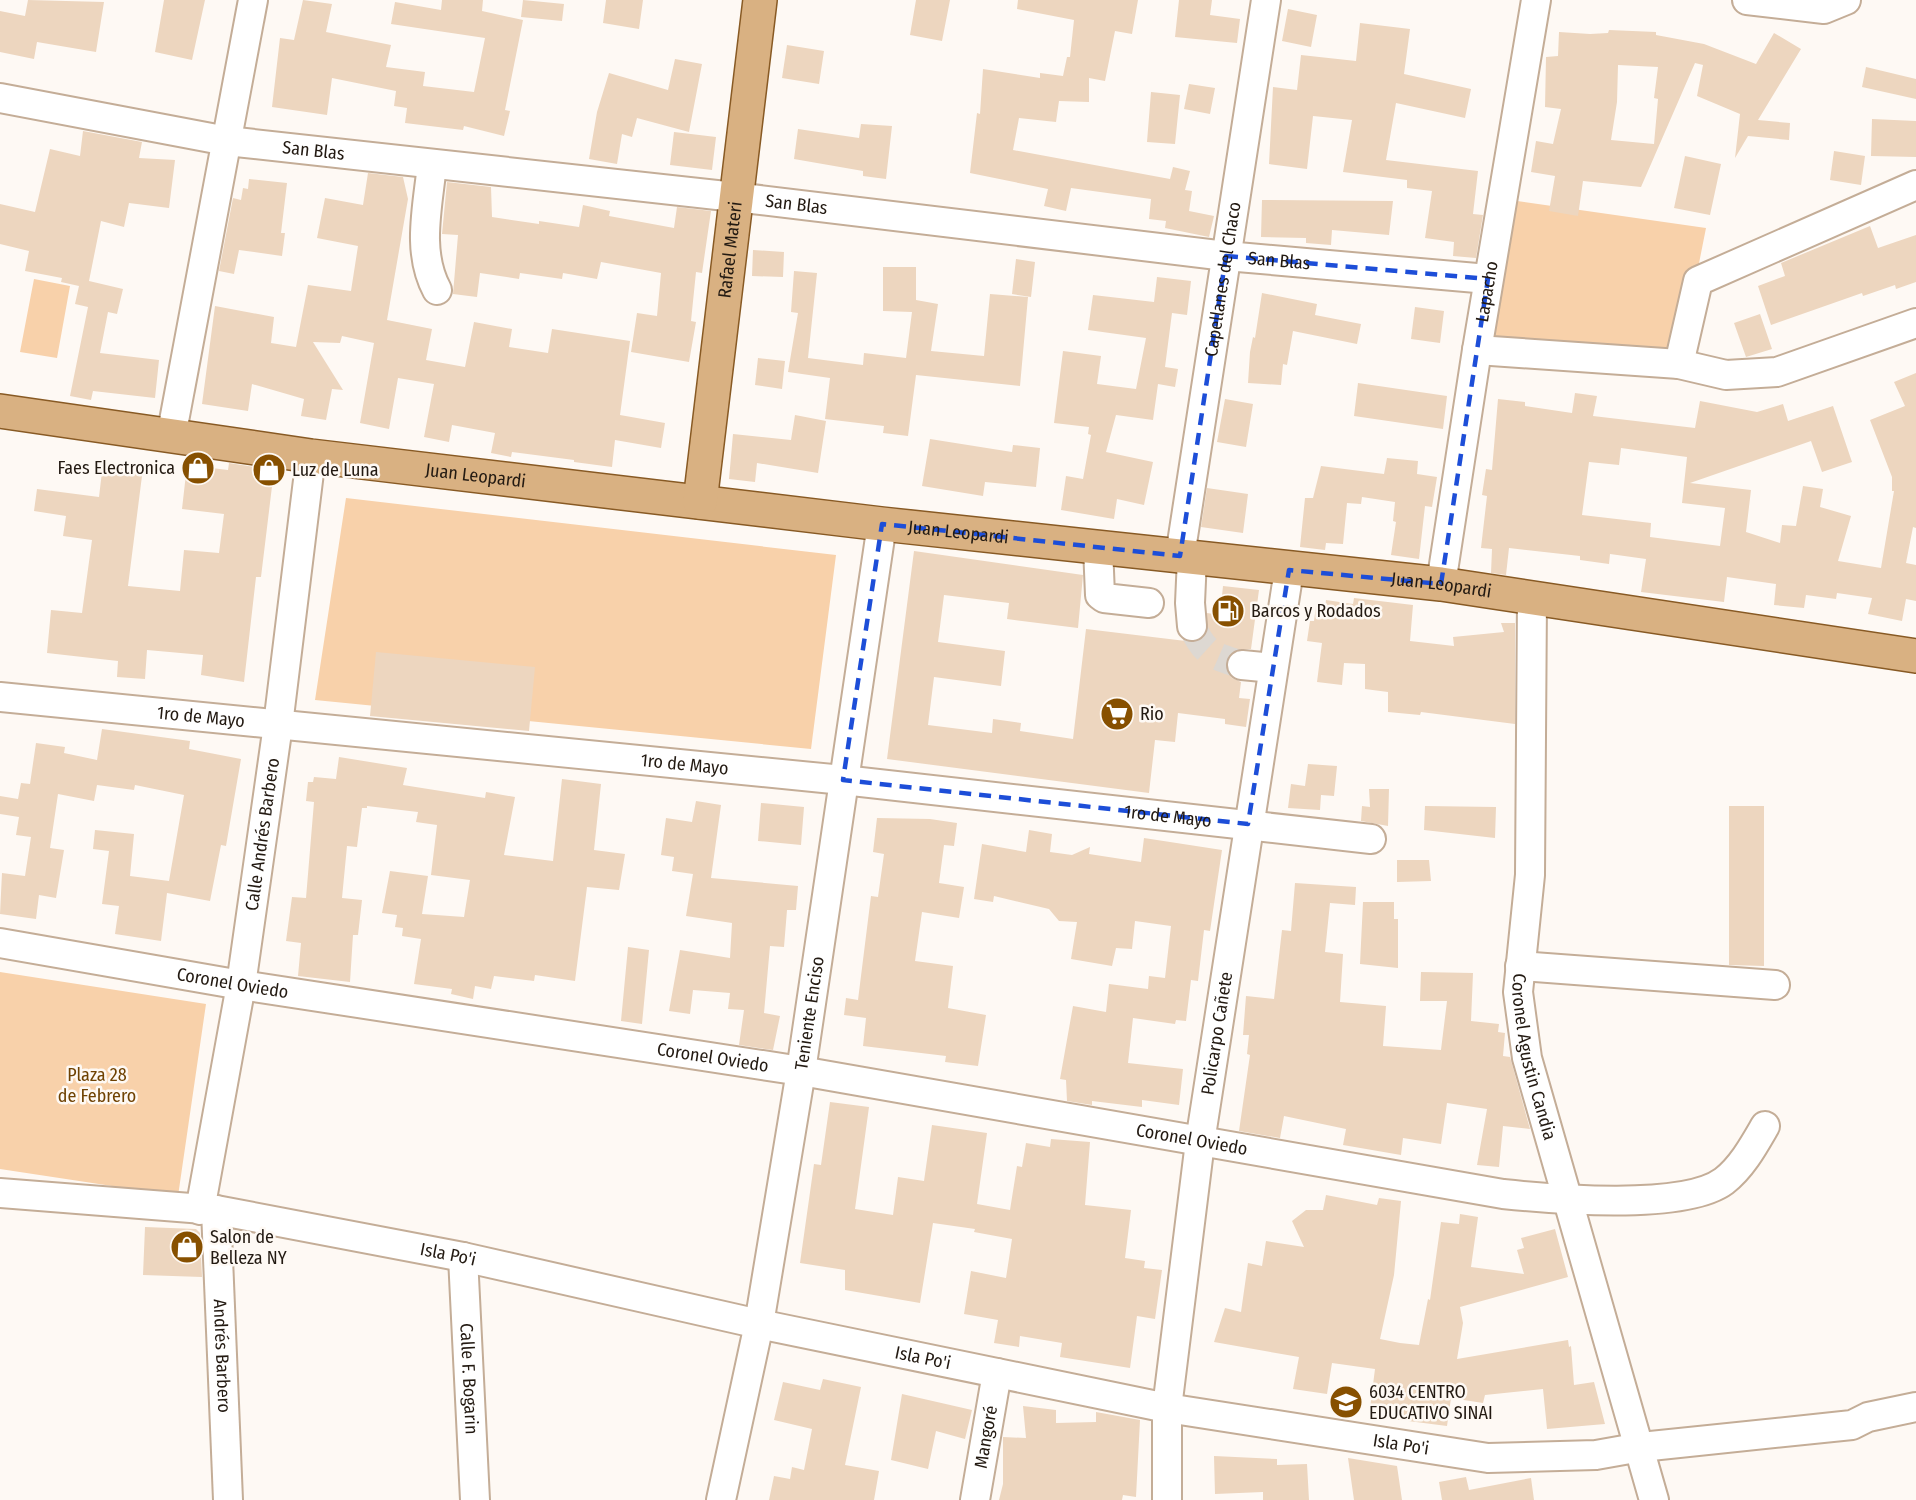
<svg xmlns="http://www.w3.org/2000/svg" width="1916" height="1500" font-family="'Fira Sans Condensed',sans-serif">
<rect width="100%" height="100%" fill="#fef9f4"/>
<path fill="#f8d1aa" d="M1503,199L1706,228L1679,364L1477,350Z
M34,279L70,286L57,358L20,352Z
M346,498L836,555L811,749L315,700Z
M0,972L206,1004L178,1196L0,1169Z"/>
<path fill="#edd6bf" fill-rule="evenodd" d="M28,0L104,2L96,52L37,42L34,59L0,52V11L25,16Z
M164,0H205L192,60L155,52Z
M303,0L332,4L326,32L391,45L386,67L425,72L423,86L474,92L485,38L391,24L395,2L441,10L442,0H483L482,11L523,20L505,110L510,111L504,136L464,126L463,130L405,123L407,108L394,106L396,91L332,78L327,115L272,107L280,38L294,40Z
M523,0L564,4L562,21L521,17Z
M606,0H643L639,29L603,23Z
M916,0H950L942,41L910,35Z
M1018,0H1138L1132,34L1115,31L1105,81L1089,78V102L1059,101L1056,122L1019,118L1013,150L1170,179L1173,167L1190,171L1185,190L1192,191L1189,211L1214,216L1209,237L1165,228L1166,221L1149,219L1151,199L1071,188L1066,211L1044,206L1048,189L970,173L977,113L980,114L983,69L1040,78V73L1063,76L1067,57H1070L1074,20L1017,9Z
M1179,0H1212L1210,15L1240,19L1237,43L1175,37Z
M1288,9L1317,15L1311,47L1282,41Z
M1360,23L1410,29L1404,74L1471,89L1465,118L1396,103L1386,160L1478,171L1473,214L1483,215L1476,258L1453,256L1454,242L1425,238L1432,191L1407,188V180L1343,172L1352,120L1313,116L1307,169L1269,164L1273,87L1297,90L1301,55L1356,61Z
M1609,30L1656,32V35L1704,44L1756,64L1774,33L1801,49L1758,120L1790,123L1789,140L1748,136L1735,158L1740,114L1697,96L1703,65L1695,63L1641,187L1583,181L1578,216L1549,211L1555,176L1531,172L1536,141L1553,144L1561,109L1545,107L1546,57L1558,56L1559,32L1590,34L1608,33ZM1618,65L1658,67L1654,98L1658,99L1654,144L1611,140L1617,102Z
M787,45L824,51L819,84L782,78Z
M675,59L702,64L689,132L637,118L632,137L622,134L617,164L589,159L597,112L609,73L668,90Z
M1866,67L1916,79V99L1862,87Z
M1189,84L1215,88L1210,114L1184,109Z
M1151,92L1180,95L1175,144L1147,142Z
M1872,119L1916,121V157L1871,156Z
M861,124L892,126L886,179L863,176V171L794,159L798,129L859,138Z
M83,131L142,142L139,158L175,160L169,208L129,203L124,227L101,221L89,281L123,289L117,314L108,312L100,353L159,360L155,398L93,391L91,400L70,396L88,307L75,304L79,286L61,282L62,278L25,271L29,251L0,244V204L35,212L50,149L80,156Z
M674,132L716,137L712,170L670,165Z
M1834,151L1865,156L1861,185L1830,180Z
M1685,156L1721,164L1710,215L1674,208Z
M368,173L403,177L408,199L387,320L432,329L426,360L465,367L474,322L512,329L509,347L548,353L552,329L630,341L620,415L665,423L661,448L615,440L612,467L574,462V460L512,452L511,457L491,453L495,433L452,425L449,442L424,437L434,384L398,378L389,429L360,423L374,343L342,336L340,343L313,342L343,390L332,389L326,420L301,416L304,399L252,384L248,411L202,404L215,306L274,317L271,343L296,347L308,285L351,291L358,246L317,238L325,198L363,205Z
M249,179L287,183L281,233H285L282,256L239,250L234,274L219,271L233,198L241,200L243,188L248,189Z
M447,182L491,187L492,217L539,224V221L579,227L583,205L610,211L609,216L674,228L677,207L711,211L702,273L696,272L691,321L696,322L689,362L631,352L637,313L657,316L661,273L601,262L597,279L563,273L562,279L520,273L519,279L480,273L477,297L453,294L458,235L442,234Z
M1262,200L1393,201L1389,235L1332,230L1331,245L1306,243V238L1261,237Z
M1870,226L1878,248L1916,235V282L1896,289L1895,285L1863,296L1862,293L1771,325L1758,286L1785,276L1781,263Z
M753,250L784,252L783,277L752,276Z
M1016,259L1035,262L1031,297L1012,294Z
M883,267H916V300L938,304L931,351L984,356L990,294L1028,297L1020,386L916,375L908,436L883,433L884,426L825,419L830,378L788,372L798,313L791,312L794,271L817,273L808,358L863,365L864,353L906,358L912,312L883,311Z
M1157,277L1191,281L1187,315L1172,313L1165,367L1178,369L1175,387L1158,384L1153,420L1116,415L1106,452L1153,462L1144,505L1117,499L1114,519L1061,510L1066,476L1083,479L1091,435L1088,434L1089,427L1054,423L1063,351L1101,356L1097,384L1136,389L1146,338L1088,330L1093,295L1154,302Z
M1262,293L1317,304L1315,315L1361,324L1357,344L1293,331L1287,365L1283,364L1281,385L1248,383L1250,352L1253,337L1255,338Z
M1415,307L1444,311L1440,343L1411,339Z
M1760,314L1772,349L1746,357L1734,323Z
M758,358L785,361L782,389L755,385Z
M1916,373V528L1913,527L1906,563L1916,565V601L1906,599L1902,621L1868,614L1872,598L1837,593L1836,599L1806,595L1804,608L1774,605L1776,584L1727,577L1724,602L1641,592L1646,559L1610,554L1609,564L1580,560V556L1509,548L1506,575L1491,573L1492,549L1481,548L1487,496L1482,495L1486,469L1492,470L1498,399L1525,402V406L1572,413L1575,393L1597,396L1593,416L1695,428L1700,401L1757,412L1783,404L1788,421L1833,406L1852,462L1822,472L1811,441L1690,483L1751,490L1746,532L1780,543L1782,525L1796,526L1803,486L1823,489L1820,507L1851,516L1838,561L1881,568L1894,491H1892V477L1870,420L1905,406L1894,382ZM1621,448L1687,457L1682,503L1725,508L1720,546L1650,537L1651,523L1582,515L1589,462L1619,465Z
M1358,383L1447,396L1443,429L1354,416Z
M1225,399L1253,404L1246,447L1217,442Z
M795,415L826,421L818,473L757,463L755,482L729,479L733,434L791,440Z
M930,439L1012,452L1013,445L1040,448L1036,487L985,482L983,496L922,486Z
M1387,458L1418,461L1417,474L1437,477L1432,507L1425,506L1419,559L1391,555L1396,522L1393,521L1395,502L1362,497L1361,504L1347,503L1343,544L1326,543L1325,550L1300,547L1305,498H1313L1321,466L1384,474Z
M103,463L143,468L128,586L180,591L184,550L219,553L224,514L182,509L187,465L228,470L229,463L274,470L261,577H256L244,682L201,675L203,655L147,650L145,679L117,677L118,661L47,653L51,610L82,613L92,540L63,536L66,516L34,511L37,489L99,497Z
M1207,488L1248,494L1243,533L1201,527Z
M914,551L1083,575L1078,628L1007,619L1009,603L944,595L938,642L1005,651L1001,686L934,677L928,725L992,733L993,719L1021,723L1020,731L1073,739L1086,629L1194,642L1202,639L1207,632V613L1220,615L1223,586L1259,590L1251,649L1235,650L1228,656L1226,664L1232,678L1241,682L1239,698L1250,699L1246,727L1225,724V719L1178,713L1175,742L1155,740L1149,793L887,759Z
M1354,598L1413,605L1410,641L1454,646L1453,637L1504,632L1501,623H1515V724L1421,712L1420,715L1388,712V692L1365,689V664L1344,663L1342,685L1317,682L1322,643L1307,641L1310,621H1314L1316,606L1325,607L1326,600L1353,604Z
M376,652L535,667L529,731L370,716Z
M102,729L190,741L189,749L241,759L226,846L221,845L210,901L167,893L161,941L115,934L119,906L102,904L109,851L93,849L95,830L134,834L130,876L169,881L184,795L135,785L134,790L97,785L94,801L58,794L50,848L64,850L56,898L39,895L36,919L0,914L2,873L25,876L31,837L16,835L19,817L0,814V796L18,799L21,783L30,784L36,743L65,747L64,753L97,760Z
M339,757L407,768L403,785L485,798L486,792L515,797L504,855L553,861L562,779L601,784L594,850L625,854L619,890L587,887L575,981L535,975L534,981L494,976L491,989L475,986L473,999L451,994L452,989L414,984L421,939L402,936L403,928L395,927L397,915L382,913L390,871L428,876L422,914L464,917L470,880L431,875L437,825L416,822L418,812L367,806V808H362L357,847L347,846L342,898L362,900L358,935H353L350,982L298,976L301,943L286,941L292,897L306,898L314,802L306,801L308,782H313L314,777L336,779Z
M1308,764L1337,766L1334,796L1321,795L1320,810L1288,808L1291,784L1305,786Z
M1369,789H1389L1388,826L1361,821L1362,806L1370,807Z
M696,801L721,805L711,878L798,886L796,910H787L784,947L770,946L764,1013L780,1016L773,1050L739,1045L744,1010L728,1009L730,993L693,990L690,1014L669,1011L680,950L730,958L732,923L686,916L693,874L672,871L674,857L661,855L666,818L692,822Z
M761,803L804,807L801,845L758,841Z
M1425,806L1496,807L1495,838L1424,830Z
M1729,806H1764V966L1729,965Z
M877,818L930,819L957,823L954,846L944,845L939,883L964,887L959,918L922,912L915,961L953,966L948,1008L986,1015L978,1066L945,1062L946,1056L863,1046L866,1018L844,1015L846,998L858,1000L871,896L878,897L884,854L873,852Z
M1029,830L1052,834L1050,852L1072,855L1090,847L1089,854L1141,862L1144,838L1222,850L1210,931L1204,930L1198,981L1191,980L1186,1021L1176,1020L1175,1024L1133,1018L1128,1063L1183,1069L1179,1105L1142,1100V1107L1092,1101V1105L1067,1101L1066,1080L1060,1079L1073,1006L1106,1012L1109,984L1148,989L1149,976L1165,978L1171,926L1135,921L1132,949L1116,948L1112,966L1071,959L1077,922L1059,921L1049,909L994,896L993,902L974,899L982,844L1026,852Z
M1397,860H1429L1431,881L1397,882Z
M1295,883L1356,887L1355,905L1330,903L1325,952L1343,954L1340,1002L1386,1006L1383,1046L1441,1050L1447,1001H1420L1421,972L1473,973L1471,1021L1499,1024L1498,1032L1505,1033L1503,1056L1510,1057L1530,1129L1503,1126L1499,1167L1477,1165L1487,1109L1447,1103L1441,1144L1403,1138L1401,1155L1343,1145L1346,1129L1284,1116L1280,1138L1239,1131L1250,1055L1247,1054L1249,1035H1243L1246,996L1274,999L1282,930L1291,931Z
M1363,902H1394V919H1398V968L1360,964Z
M628,947L649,950L642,1024L621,1021Z
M830,1102L869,1107L855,1209L893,1215L898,1177L924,1181L932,1125L987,1133L977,1204L1010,1210L1017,1166L1022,1167L1026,1143L1050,1147L1051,1139L1090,1142L1085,1205L1131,1210L1125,1258L1145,1261L1144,1268L1162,1270L1155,1319L1137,1316L1130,1368L1060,1357L1062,1343L1020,1336L1019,1347L994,1343L998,1320L964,1314L971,1271L1006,1278L1012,1239L974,1232L975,1229L933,1223L920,1303L845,1290V1270L800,1263L814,1164L821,1165Z
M1326,1195L1377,1205L1379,1198L1401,1201L1394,1275L1380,1339L1400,1343L1419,1345L1428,1299L1430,1300L1441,1222L1459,1224L1460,1214L1478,1217L1471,1267L1524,1274L1517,1250L1524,1248L1521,1238L1555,1229L1568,1277L1460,1307L1463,1323L1457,1359L1568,1340L1569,1347L1571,1346L1574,1385L1594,1382L1605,1424L1547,1429L1543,1389L1485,1395L1483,1403L1451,1398L1447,1426L1369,1416L1375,1369L1332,1363L1327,1394L1293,1389L1299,1357L1214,1342L1225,1308L1241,1312L1248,1263L1262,1266L1266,1241L1304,1247L1292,1221L1306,1210H1323Z
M145,1227L196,1229L200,1233L202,1277L143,1275Z
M823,1379L861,1387L845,1465L879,1471L874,1500H769L774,1476L790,1479L792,1467L804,1470L812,1429L774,1420L783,1382L820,1390Z
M902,1394L972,1410L965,1439L936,1431L928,1469L891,1460Z
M1023,1406L1056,1410V1423L1096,1422V1412L1140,1420L1136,1497L1123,1495L1122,1500H999L1003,1484V1437L1026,1438Z
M1214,1456L1277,1459V1465L1307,1464L1309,1500H1263V1492L1215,1494Z
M1348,1458L1397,1466L1402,1500H1354Z
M1466,1477L1469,1490L1531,1478L1534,1500H1442L1439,1482Z"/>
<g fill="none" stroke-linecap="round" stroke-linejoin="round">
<path stroke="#ddd8d2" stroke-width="28" stroke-dasharray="28 14" stroke-linecap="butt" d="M1192,626C1205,655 1213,655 1242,665"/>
<g stroke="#c4ad97" stroke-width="32">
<g id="minor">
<path d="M1747,0L1824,9L1846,0"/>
<path id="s1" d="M0,98L227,141L735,197L1226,256L1488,279"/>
<path d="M432,164C428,206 416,251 437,290"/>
<path d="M1477,350L1679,364L1726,375L1777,372L1916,323"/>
<path d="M1679,364L1698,281L1916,185"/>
<path d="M171,437L253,0"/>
<path d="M1098,547L1100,595L1104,598L1149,603"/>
<path id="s2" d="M1180,556L1266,0"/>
<path d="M1192,558L1190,603L1192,626"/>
<path id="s3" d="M1441,584L1477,350L1536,0"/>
<path id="s4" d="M1532,599L1530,875L1518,992L1527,1058L1654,1500"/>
<path d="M1242,665L1273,668"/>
<path id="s5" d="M0,697L843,780L1371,839"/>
<path id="s6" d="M0,943L241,985L801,1071L1503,1194C1552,1199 1684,1211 1724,1181C1742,1167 1754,1145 1765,1126"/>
<path d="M1520,966L1775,985"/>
<path id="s7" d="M0,1193L216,1210L463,1257L759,1324L1167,1408L1488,1458L1596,1455L1641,1447L1852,1425L1868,1417L1916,1407"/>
<path id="s8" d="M200,1210L241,985L278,725L311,456"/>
<path id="s9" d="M216,1210L228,1500"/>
<path id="s10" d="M463,1257L475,1500"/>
<path id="s11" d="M721,1500L759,1324L801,1071L882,524"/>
<path id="s12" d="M975,1500L997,1373"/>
<path id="s13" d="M1167,1500V1408L1200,1142L1289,570"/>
</g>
</g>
<g stroke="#885a24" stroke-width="36">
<g id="major">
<path id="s14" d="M0,411L311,456L882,524L1441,584L1916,656"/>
<path id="s15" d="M700,502L760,0"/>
</g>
</g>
<use href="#minor" stroke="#fff" stroke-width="28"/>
<use href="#major" stroke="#d9b182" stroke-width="33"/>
</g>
<path fill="none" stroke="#1d4ed8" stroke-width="4.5" stroke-dasharray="12 8" stroke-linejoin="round" d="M1226,256L1488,279L1441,584L1289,570L1248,824L843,780L882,524L1180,556Z"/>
<defs>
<g id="shop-disc" transform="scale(1.725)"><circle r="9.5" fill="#875000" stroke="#fef9f4"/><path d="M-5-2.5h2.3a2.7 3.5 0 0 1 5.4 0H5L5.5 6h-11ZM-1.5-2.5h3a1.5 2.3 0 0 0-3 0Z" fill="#fff"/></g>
<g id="fuel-disc" transform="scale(1.725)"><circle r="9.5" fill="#875000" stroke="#fef9f4"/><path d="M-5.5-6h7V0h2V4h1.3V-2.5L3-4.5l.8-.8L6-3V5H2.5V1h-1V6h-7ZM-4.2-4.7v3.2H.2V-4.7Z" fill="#fff"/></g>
<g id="supermarket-disc" transform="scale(1.725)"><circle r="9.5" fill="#875000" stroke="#fef9f4"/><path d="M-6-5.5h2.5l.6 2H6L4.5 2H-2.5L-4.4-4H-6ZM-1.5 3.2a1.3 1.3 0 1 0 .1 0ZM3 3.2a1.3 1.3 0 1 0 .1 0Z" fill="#fff"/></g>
<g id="school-disc" transform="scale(1.725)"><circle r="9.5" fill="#875000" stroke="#fef9f4"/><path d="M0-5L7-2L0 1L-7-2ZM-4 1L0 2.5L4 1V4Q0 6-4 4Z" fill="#fff"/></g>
</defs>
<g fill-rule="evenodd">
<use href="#shop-disc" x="198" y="468"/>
<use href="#shop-disc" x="269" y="470"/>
<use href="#fuel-disc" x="1228" y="611"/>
<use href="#supermarket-disc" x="1117" y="714"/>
<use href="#shop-disc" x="187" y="1247"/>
<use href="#school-disc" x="1346" y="1402"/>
</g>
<g text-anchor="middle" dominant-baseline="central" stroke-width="5" stroke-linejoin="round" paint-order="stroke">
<g font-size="18" fill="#231a12" stroke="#fef9f4">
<text stroke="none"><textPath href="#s1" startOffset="318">San Blas</textPath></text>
<text stroke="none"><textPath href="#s1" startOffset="804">San Blas</textPath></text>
<text stroke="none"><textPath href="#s15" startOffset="254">Rafael Materi</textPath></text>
<text stroke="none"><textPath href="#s1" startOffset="1290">San Blas</textPath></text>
<text stroke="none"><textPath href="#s2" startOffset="280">Capellanes del Chaco</textPath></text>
<text stroke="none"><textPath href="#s3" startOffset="296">Lapacho</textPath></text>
<text stroke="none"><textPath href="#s14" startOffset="480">Juan Leopardi</textPath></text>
<text stroke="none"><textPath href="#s14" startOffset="966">Juan Leopardi</textPath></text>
<text stroke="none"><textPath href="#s14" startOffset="1452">Juan Leopardi</textPath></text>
<text stroke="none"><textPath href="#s5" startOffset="202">1ro de Mayo</textPath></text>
<text stroke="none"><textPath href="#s5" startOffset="688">1ro de Mayo</textPath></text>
<text stroke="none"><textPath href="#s5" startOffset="1174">1ro de Mayo</textPath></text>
<text stroke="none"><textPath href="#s8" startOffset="381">Calle Andrés Barbero</textPath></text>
<text stroke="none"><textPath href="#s6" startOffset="236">Coronel Oviedo</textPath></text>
<text stroke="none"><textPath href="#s11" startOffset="495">Teniente Enciso</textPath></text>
<text stroke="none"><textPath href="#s13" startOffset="470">Policarpo Cañete</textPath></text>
<text stroke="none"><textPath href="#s4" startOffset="460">Coronel Agustin Candia</textPath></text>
<text stroke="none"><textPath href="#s6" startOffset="722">Coronel Oviedo</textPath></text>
<text stroke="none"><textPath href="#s6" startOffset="1208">Coronel Oviedo</textPath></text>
<text stroke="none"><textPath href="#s7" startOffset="453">Isla Po'i</textPath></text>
<text stroke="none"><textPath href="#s9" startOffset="146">Andrés Barbero</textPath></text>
<text stroke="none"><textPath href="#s7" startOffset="939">Isla Po'i</textPath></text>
<text stroke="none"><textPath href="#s10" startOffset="122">Calle F. Bogarin</textPath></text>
<text stroke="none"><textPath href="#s12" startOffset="64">Mangoré</textPath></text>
<text stroke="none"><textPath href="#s7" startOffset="1425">Isla Po'i</textPath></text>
</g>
<g font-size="18" fill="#231a12" stroke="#fef9f4" text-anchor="start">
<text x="175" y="468" text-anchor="end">Faes Electronica</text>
<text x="292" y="470">Luz de Luna</text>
<text x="1251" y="611">Barcos y Rodados</text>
<text x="1140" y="714">Rio</text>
<text x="210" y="1237">Salon de<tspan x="210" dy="21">Belleza NY</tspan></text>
<text x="1369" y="1392">6034 CENTRO<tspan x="1369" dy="21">EDUCATIVO SINAI</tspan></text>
</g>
<g font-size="18" fill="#6f4202" stroke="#fef9f4">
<text x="97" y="1075">Plaza 28<tspan x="97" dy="21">de Febrero</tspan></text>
</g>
</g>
</svg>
